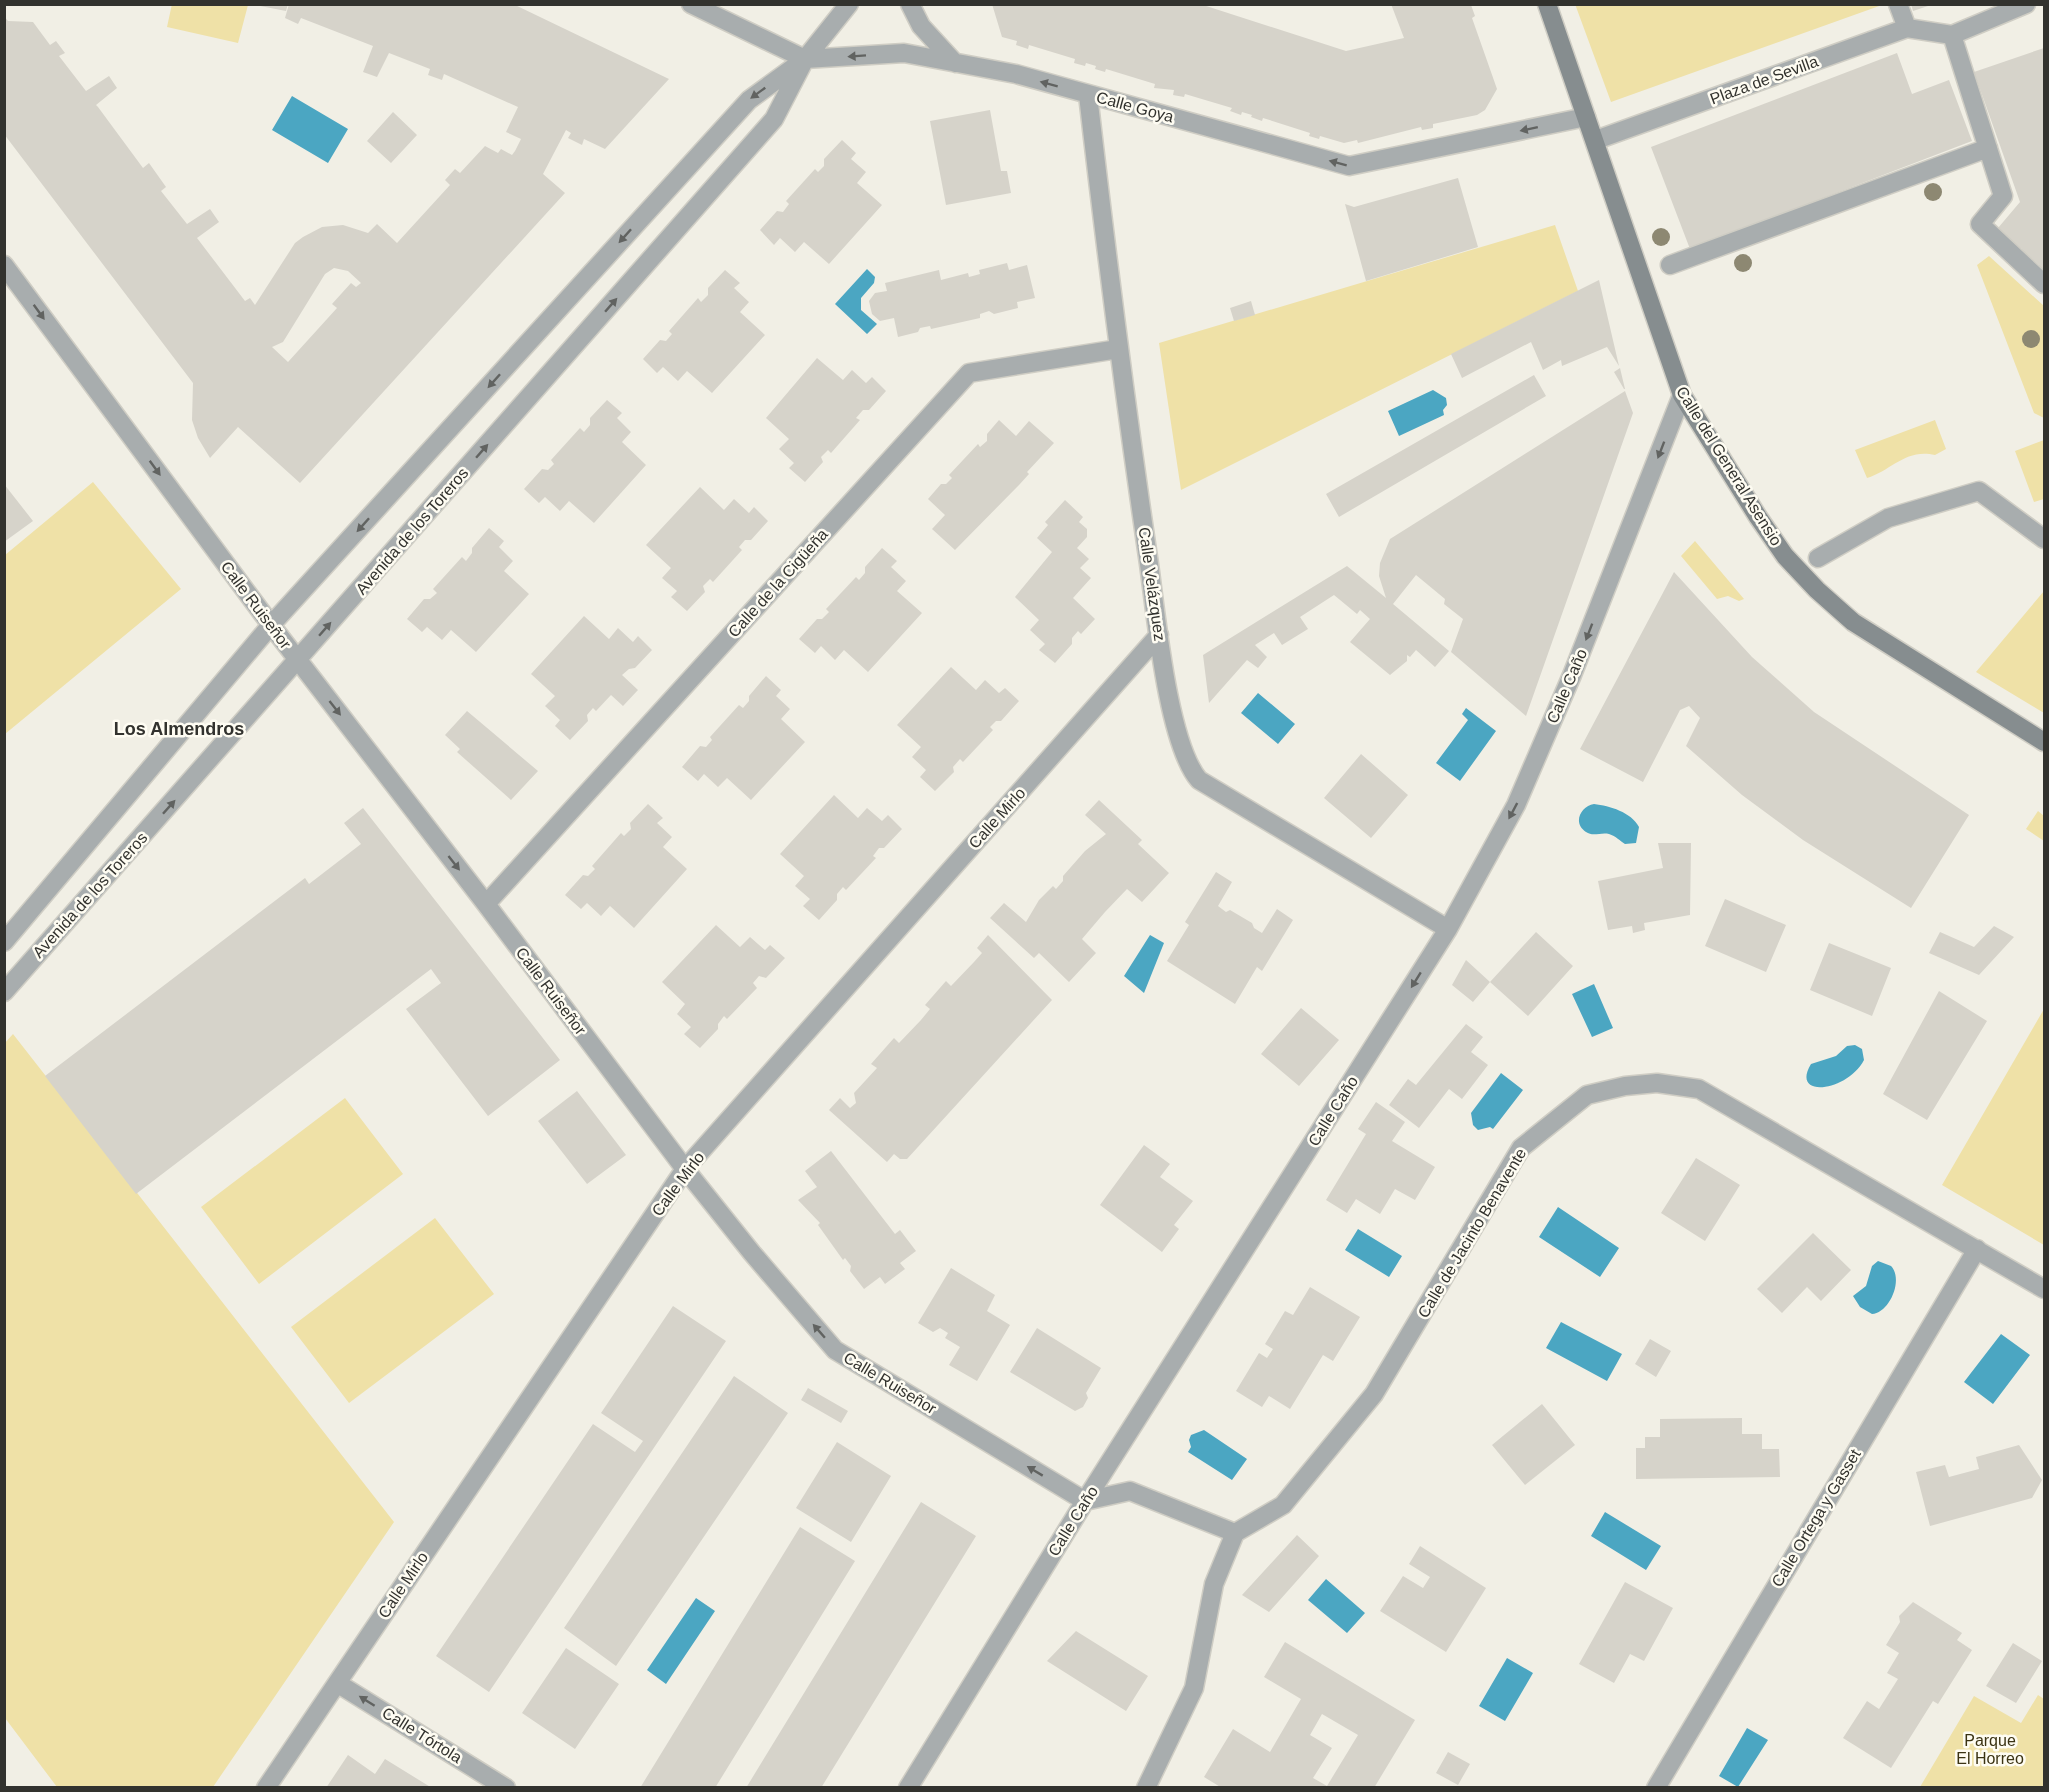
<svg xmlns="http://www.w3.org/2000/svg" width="2049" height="1792" font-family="Arial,sans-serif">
<rect width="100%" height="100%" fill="#f1efe5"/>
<path fill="#efe1a7" d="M172,4L248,5L238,43L167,27Z
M1575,4H1881L1882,5L1611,102Z
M1555,225L1578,291L1181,490L1159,343Z
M1989,256L2044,306V418L2034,413L1977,265Z
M1935,420L1946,449L1935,455C1906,448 1892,470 1867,478L1855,450Z
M2044,440V499L2034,502L2015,451Z
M93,482L181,589L5,734V555Z
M1695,541L1744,599L1739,601L1728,596L1717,599L1681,556Z
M2044,591V713L1976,672Z
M2038,811L2044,816V841L2026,829Z
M2044,1009V1245L1942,1185Z
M13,1034L394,1522L213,1787H57L5,1718L4,1044Z
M345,1098L403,1174L259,1284L201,1207Z
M435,1218L494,1294L349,1403L291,1327Z
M2038,1695L2044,1699V1787H1920L1974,1696L2021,1723Z"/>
<path fill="#4ba6c2" d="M292,96L348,129L328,163L272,130Z
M867,269L875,277L874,283L861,298V310L877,324L867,334L835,304Z
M1433,390L1446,398L1447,405L1443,410L1444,415L1399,436L1388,411Z
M1258,693L1295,724L1278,744L1241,713Z
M1466,708L1496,731L1460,781L1436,763L1468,720L1462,714Z
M1594,804C1610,806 1631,812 1639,827L1636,843L1625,844C1620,841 1616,836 1609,834C1601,832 1593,837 1586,832C1572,823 1581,806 1594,804Z
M1150,935L1164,943L1144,993L1124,976Z
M1594,984L1613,1028L1592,1037L1572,994Z
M1855,1045L1862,1049L1864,1060C1847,1092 1790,1099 1811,1064L1836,1056L1847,1046Z
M1501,1073L1523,1090L1493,1129L1490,1127L1478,1130L1473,1125L1471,1113Z
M1558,1207L1619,1248L1600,1277L1539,1237Z
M1358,1229L1402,1256L1389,1277L1345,1250Z
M1878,1261L1891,1266C1904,1280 1889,1313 1872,1314L1860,1307L1853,1296L1866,1286L1872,1266Z
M1561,1322L1622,1354L1607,1381L1546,1348Z
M2001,1334L2030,1355L1993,1404L1964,1382Z
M1204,1430L1247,1459L1232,1480L1188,1452L1191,1447L1189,1440L1191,1435Z
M1605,1512L1661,1546L1646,1570L1591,1536Z
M1326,1579L1365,1613L1347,1633L1308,1600Z
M696,1598L715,1611L666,1684L647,1670Z
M1507,1658L1533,1673L1505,1721L1479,1706Z
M1747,1728L1768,1740L1738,1787L1719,1776Z"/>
<path fill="#d6d3ca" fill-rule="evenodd" d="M265,4H288L286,11L255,5Z
M289,4H513L669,79L605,149L584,139L582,145L568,138L571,133L566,130L543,174L565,193L300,483L238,427L210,458L198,438L192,420L193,383L4,134V16L8,21L33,22L50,45L56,41L65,53L59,56L86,91L109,76L117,88L96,105L98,107L143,168L149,163L166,187L161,191L187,224L210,209L219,222L197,238L245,301L250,298L255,305L295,243L303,237L322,227L343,225L368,233L377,224L397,243L450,185L445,180L455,169L460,173L485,146L498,153L501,149L512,155L515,151L521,139L506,132L518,107L444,74L442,80L428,75L430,69L389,53L377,77L363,72L373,46L301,18L298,24L285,18ZM334,268L348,271L361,283L356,287L351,283L332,304L337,308L288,362L272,347L283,342L325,274Z
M992,4H1200L1346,51L1404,38L1391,4H1467L1471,5L1475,16L1472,18L1497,89L1485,110L1477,115L1433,124V128L1422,130L1421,127L1358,143L1357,140L1344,143L1320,136L1319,139L1309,136L1310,133L1263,118L1262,121L1251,117L1252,115L1242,112L1241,115L1230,111L1232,108L1185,94L1184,97L1173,95L1174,90L1154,88L1155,84L1106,69L1105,72L1095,69L1096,66L1086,63L1085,66L1074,63L1075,59L1029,45L1028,49L1016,45L1017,41L1002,37Z
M1911,4H1930L1931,5L1913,11Z
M2044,48V275L2036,268L2039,265L2030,257L2027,260L2018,252L2022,249L2000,235L2002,232L1998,228L2020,202L1974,72Z
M1897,53L1912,94L1949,80L1972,141L1690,249L1651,147Z
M990,110L1001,171H1007L1011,193L946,205L930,121Z
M393,112L417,135L391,163L367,141Z
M842,140L856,153L851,159L866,172L857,183L882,205L829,264L804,242L795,252L780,238L774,245L760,230L777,211L783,212L789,204L786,201L815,169L818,172L824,166V159Z
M1458,178L1478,247L1366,281L1345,204L1354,207Z
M1007,263L1009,270L1027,265L1035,298L1017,302L1018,308L994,314L989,311L980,314V318L931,329L930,326L920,328L918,332L898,337L894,318L880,321L872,314L869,301L875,293L887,291L885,283L939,270L941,280L968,273L969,277L980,274L979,270Z
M725,270L740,283L734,288L749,302L740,312L765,335L712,393L687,371L678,381L663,367L657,373L643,359L660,340L666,341L672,334L669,331L698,298L701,302L708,295V288Z
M1599,280L1619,366L1607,347L1562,366L1561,360L1543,370L1531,342L1462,378L1451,354Z
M1251,301L1255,315L1234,321L1230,308Z
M817,358L843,380L852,370L866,383L872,377L886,391L869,410H863L856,418L860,420L831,453L828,450L821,457L823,462L805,482L789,468L794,463L779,449L789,439L766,418Z
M1620,368L1625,389H1624L1614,372Z
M1534,375L1546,396L1339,517L1326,494Z
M1625,391L1633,413L1526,716L1451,652L1463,619L1444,604L1445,599L1416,575L1393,604L1449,651L1435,667L1416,650L1410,657L1407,655V661L1390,675L1350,642L1370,619L1360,610L1357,614L1334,595L1300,617L1308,629L1282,645L1274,633L1255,645L1267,657L1258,668L1247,660L1209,703L1203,655L1347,566L1386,598L1379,576L1380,563L1390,539Z
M607,400L622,413L617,418L631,432L622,442L646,465L594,523L569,501L560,511L545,497L539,503L524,489L542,469L548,470L554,464L551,460L580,428L584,432L590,425V418Z
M999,420L1016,436L1029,421L1054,443L1027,472L1029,474L1019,485L955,550L932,529L945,515L928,499L941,484H946L952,478L949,475L978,444L980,447L987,441V434Z
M4,484L33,521L4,542Z
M700,487L724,510L734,499L749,513L754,507L768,521L751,540H745L739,547L742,550L713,582L710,579L703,586L705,592L687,611L671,597L677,591L662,578L671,568L646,545Z
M1065,500L1083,517L1079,522L1087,529V537L1077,548L1089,559L1080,568L1091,578L1073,598L1095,619L1081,634L1078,631L1072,638V644L1055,663L1039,650L1045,644L1030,630L1039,620L1015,597L1052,552L1037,538L1048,525L1045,522Z
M489,528L504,541L499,547L513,561L504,571L529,594L476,652L451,630L442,640L427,627L422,632L407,619L424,599H430L437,593L433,589L462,557L466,561L472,553V548Z
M882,548L897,561L891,567L906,581L897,591L922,613L868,672L844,650L835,660L821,646L815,653L799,639L817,619H822L829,612L826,609L856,577L859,580L865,573V567Z
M1674,572L1752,657L1814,712L1969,815L1911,908L1803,840L1742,795L1686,746L1700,718L1689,706L1680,710L1643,782L1580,749Z
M584,616L609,639L618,628L633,642L638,636L652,650L635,668L629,669L622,675L638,690L623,706L611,695L596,711L593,708L587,715L588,721L570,740L555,726L560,720L545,706L555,696L531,674Z
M951,667L976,690L985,680L999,693L1005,688L1019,701L1001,721H996L990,727L993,730L963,762L960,759L953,767L954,772L935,791L920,777L926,770L912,757L921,747L897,725Z
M766,676L781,690L776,696L790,709L781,719L805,742L751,800L727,778L718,787L704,774L698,781L682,767L700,746L706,747L712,740L710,737L739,705L743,708L749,701V696Z
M467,711L538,771L511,800L457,752L460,749L445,735Z
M1361,754L1408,795L1371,838L1324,798Z
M834,795L858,818L867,808L882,821L888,815L902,829L884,848H879L873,856L876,858L846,890L843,887L837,894V900L819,920L803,906L810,899L795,886L804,876L780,854Z
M1099,800L1142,840L1138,844L1169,873L1142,902L1127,889L1105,912L1082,939L1096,953L1069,982L1039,953L1034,958L990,918L1004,903L1026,922L1039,900L1053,886L1056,889L1063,881V876L1085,851L1106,834L1085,815Z
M648,804L663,818L657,823L672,837L663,847L687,869L634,928L610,906L601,916L587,903L581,909L565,895L583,875L588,876L595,869L592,866L621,833L624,836L631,829L630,823Z
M363,808L560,1060L488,1116L406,1009L441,983L431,969L136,1194L45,1076L305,878L309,884L361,844L344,823Z
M1658,843H1691L1690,915L1644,923L1645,930L1633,933L1632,926L1608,930L1598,881L1663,868Z
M1216,872L1232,882L1218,906L1226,912L1230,910L1252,923L1254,928L1262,933L1277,909L1293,920L1262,971L1257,967L1235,1004L1167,961L1189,925L1185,922Z
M1725,899L1786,925L1766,972L1705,946Z
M716,925L740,947L750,937L765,950L770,945L785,958L766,978L759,976L753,983L757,988L727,1019L724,1016L718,1024V1029L700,1048L684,1034L691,1027L677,1014L685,1004L662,982Z
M1994,926L2014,937L1979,975L1929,953L1940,932L1974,947Z
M1536,932L1573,966L1528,1016L1490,982Z
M988,935L1052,1000L907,1159H900L894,1154L887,1162L829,1110L840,1098L850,1108L856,1103L854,1093L877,1068L871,1064L894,1038L899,1043L921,1020L930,1009L925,1005L946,981L951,986L974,962L982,953L977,948Z
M1829,943L1891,968L1872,1016L1810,990Z
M1466,960L1490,982L1473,1002L1452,985Z
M1939,991L1987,1021L1927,1120L1883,1094Z
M1301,1008L1339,1040L1299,1086L1261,1054Z
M1466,1024L1483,1037L1471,1052L1488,1065L1462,1099L1449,1089L1419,1128L1389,1105L1408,1079L1416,1085Z
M577,1091L626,1155L587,1184L538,1121Z
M1376,1102L1405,1122L1392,1141L1435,1167L1415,1200L1395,1189L1380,1214L1356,1199L1347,1213L1326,1200L1366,1134L1358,1129Z
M1144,1145L1170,1164L1160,1177L1193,1201L1174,1225L1179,1229L1162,1252L1100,1205Z
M831,1151L895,1234L900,1230L916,1251L900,1263L905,1269L885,1284L880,1277L864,1289L850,1271L851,1266L845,1258L843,1260L818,1225L820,1223L798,1200L817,1187L805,1171Z
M1696,1158L1740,1185L1705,1241L1661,1213Z
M1813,1233L1851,1270L1821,1301L1807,1287L1782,1313L1757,1289Z
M951,1268L995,1295L987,1311L1010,1325L977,1381L949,1365L960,1347L945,1338L948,1333L940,1328L933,1332L918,1323Z
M1310,1287L1360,1317L1333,1361L1323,1355L1290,1409L1269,1396L1262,1407L1236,1391L1259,1353L1267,1358L1273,1349L1265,1344L1285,1311L1293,1315Z
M673,1306L726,1341L489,1692L436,1656L593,1424L635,1452L643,1441L601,1413Z
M1037,1328L1101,1368L1086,1393L1088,1398L1083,1407L1075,1411L1010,1372Z
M1650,1339L1671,1351L1656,1377L1635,1364Z
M734,1376L788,1413L616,1666L564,1628Z
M808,1388L848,1411L841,1423L801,1400Z
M1542,1404L1575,1445L1525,1485L1492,1445Z
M1742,1418V1434H1762V1449H1779L1780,1477L1636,1479V1448H1645V1437H1660V1419Z
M837,1442L891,1476L851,1542L796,1508Z
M2019,1445L2042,1480L2032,1498L1930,1526L1916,1472L1945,1465L1949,1477L1979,1469L1976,1457Z
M921,1502L976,1536L923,1622L821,1788H746Z
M800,1527L855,1561L715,1788H640Z
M1297,1535L1319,1556L1269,1612L1242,1595Z
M1420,1546L1486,1588L1446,1652L1380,1611L1403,1576L1423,1588L1430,1577L1409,1564Z
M1625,1582L1673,1608L1644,1661L1630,1654L1614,1683L1579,1664Z
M1913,1602L1962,1633L1957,1640L1972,1650L1938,1704L1933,1701L1891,1768L1843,1738L1867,1701L1879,1709L1898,1679L1887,1673L1899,1653L1886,1645L1900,1622L1899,1616Z
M1076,1631L1148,1676L1126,1711L1047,1661Z
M1285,1642L1415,1720L1374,1788H1222L1204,1777L1233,1729L1270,1752L1301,1699L1264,1677ZM1322,1714L1358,1735L1327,1786L1313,1778L1332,1748L1310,1735Z
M2013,1643L2042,1661L2016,1703L1986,1686Z
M566,1648L619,1684L575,1749L522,1713Z
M1448,1752L1470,1764L1458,1785L1436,1773Z
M348,1755L375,1774L385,1759L432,1788H326Z"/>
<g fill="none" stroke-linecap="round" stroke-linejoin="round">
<g stroke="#cfcdc4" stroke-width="21">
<path id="street" d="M691,4L805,59L904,53L1016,74L1349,166L1586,117
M910,4L921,26L955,63
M1898,4L1907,28
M1952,35L2003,196L1980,224L2044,284
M1952,35L2026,4
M1088,95C1106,251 1126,408 1149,564C1156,615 1168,744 1199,780L1448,929
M1596,140L1907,28L1952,35
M4,265L271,625L486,904L685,1169L752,1253L835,1350L1085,1501L1130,1491L1235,1533
M1670,265L1988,148
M1818,558L1888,518L1979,491L2044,539
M486,904L969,373L1118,349
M4,942L271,625L749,100L801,62
M4,992L774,119L805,59L849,4
M337,1683L506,1788
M266,1788L685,1169L1159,635
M908,1788L1085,1501L1448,929L1516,805L1572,675L1682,395
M1146,1788L1194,1688L1214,1584L1235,1533L1283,1505L1374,1394L1521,1148L1587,1095L1625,1086L1657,1083L1699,1089L2044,1289
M1656,1788L1977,1249"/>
</g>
<g stroke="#cfcdc4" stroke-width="21">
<path id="secondary" d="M1547,4L1682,395L1758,517L1785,556L1817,590L1853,622L2044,742"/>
</g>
<use href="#street" stroke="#a8adae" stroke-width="18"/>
<use href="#secondary" stroke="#868d8f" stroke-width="18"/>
</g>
<g fill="#8d8872">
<circle cx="1933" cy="192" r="9"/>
<circle cx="1661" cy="237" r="9"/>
<circle cx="1743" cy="263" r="9"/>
<circle cx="2031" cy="339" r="9"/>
</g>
<defs><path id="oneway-solid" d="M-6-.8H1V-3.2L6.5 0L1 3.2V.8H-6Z" transform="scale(1.5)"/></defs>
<g fill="#616361">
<use href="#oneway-solid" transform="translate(857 56) rotate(176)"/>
<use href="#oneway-solid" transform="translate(1049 84) rotate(-165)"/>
<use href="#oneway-solid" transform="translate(758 93) rotate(144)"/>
<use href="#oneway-solid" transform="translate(1529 129) rotate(168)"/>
<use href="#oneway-solid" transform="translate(1338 163) rotate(-165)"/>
<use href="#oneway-solid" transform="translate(625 236) rotate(132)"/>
<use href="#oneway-solid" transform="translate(611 305) rotate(-49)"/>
<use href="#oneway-solid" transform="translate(39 312) rotate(54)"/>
<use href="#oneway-solid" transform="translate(494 381) rotate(132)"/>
<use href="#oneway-solid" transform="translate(1661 450) rotate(111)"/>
<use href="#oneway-solid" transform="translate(482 451) rotate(-49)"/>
<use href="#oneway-solid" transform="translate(155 468) rotate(54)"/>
<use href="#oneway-solid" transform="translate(363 525) rotate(132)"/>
<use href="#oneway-solid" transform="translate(325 629) rotate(-49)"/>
<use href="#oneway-solid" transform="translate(1589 632) rotate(111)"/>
<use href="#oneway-solid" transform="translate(335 708) rotate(52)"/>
<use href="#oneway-solid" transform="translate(169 807) rotate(-48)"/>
<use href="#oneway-solid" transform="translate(1513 811) rotate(118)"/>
<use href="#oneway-solid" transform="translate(454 863) rotate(52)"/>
<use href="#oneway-solid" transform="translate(1416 980) rotate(122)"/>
<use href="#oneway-solid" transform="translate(819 1331) rotate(-131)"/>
<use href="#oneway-solid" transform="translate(1035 1471) rotate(-149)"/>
<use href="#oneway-solid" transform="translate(367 1701) rotate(-148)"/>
</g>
<g text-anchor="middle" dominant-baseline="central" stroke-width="5" stroke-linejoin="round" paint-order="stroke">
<g font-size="16" fill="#32322e" stroke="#fefcf2">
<text transform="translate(1764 80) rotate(-20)">Plaza de Sevilla</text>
<text transform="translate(1135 107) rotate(15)">Calle Goya</text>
<text transform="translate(1729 466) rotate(58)">Calle del General Asensio</text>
<text transform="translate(412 531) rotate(-49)">Avenida de los Toreros</text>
<text transform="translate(778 583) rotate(-48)">Calle de la Cigüeña</text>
<text transform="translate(1152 584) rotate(82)">Calle Velázquez</text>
<text transform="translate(256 605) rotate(53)">Calle Ruiseñor</text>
<text transform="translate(1567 686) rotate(-67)">Calle Caño</text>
<text transform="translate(997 818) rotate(-48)">Calle Mirlo</text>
<text transform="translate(90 895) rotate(-48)">Avenida de los Toreros</text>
<text transform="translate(551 991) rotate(53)">Calle Ruiseñor</text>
<text transform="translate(1333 1111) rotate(-58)">Calle Caño</text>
<text transform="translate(678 1184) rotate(-53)">Calle Mirlo</text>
<text transform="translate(1472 1233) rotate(-59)">Calle de Jacinto Benavente</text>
<text transform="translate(890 1383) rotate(31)">Calle Ruiseñor</text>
<text transform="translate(1816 1518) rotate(-59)">Calle Ortega y Gasset</text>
<text transform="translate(1073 1521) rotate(-58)">Calle Caño</text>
<text transform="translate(403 1585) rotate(-56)">Calle Mirlo</text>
<text transform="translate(422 1735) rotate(32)">Calle Tórtola</text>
</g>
<g font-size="16" fill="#3b3313" stroke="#fefcf2">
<text x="1990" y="1740">Parque<tspan x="1990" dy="18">El Horreo</tspan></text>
</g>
<g font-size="18" font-weight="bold" fill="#32322e" stroke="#fefcf2">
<text x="179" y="729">Los Almendros</text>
</g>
</g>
<rect width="2049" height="1792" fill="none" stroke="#32322e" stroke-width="12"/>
</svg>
